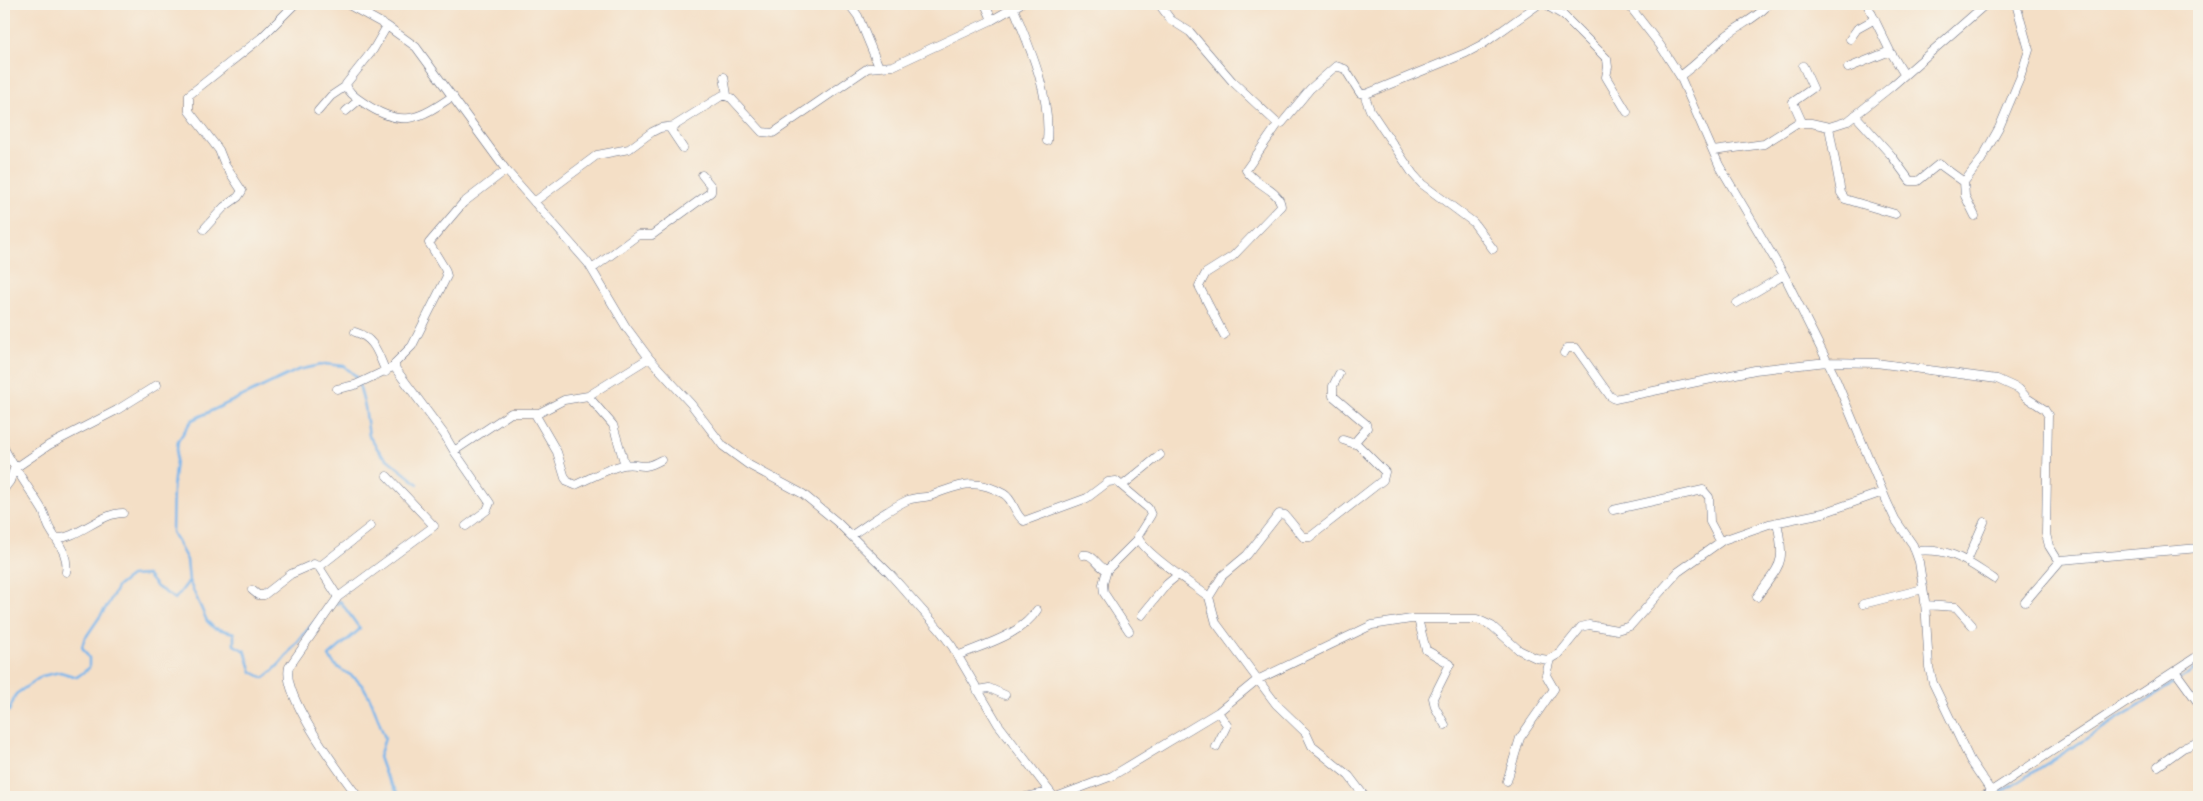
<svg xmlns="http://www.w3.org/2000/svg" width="2203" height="801" font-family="Alegreya,serif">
<rect width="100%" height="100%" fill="#f7f3e8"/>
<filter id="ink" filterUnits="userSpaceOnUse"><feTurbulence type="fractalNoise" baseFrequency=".02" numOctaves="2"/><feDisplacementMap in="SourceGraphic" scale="10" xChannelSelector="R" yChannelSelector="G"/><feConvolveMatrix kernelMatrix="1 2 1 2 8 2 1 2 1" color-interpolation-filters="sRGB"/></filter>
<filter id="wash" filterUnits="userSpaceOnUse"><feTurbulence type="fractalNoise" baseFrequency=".0096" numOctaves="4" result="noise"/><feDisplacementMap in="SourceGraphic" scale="20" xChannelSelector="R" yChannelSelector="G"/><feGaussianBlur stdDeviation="1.12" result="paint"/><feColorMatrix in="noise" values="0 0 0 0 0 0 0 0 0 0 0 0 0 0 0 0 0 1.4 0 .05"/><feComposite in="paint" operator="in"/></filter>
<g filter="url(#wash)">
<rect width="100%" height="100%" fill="#f4dfc6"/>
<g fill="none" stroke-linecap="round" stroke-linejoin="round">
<path stroke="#7ab6ec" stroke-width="2.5" d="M189,581L207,621L214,628L234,633V645L245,651L252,672L264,678C286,663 298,636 319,618
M337,604L340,601L360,629L329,656C335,670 348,671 358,681C372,694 378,721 385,738L379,757L385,774L400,797
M4,713L9,711L16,694L42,676L60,672L77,677L89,668V658L82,647L84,640L107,606L118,586L131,576L147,575L157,587L175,599L189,581L187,560L172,532L173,488L178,441L192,420L298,370L325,364L344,366L357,377L365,407L369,436L381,454L418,484
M1996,796L2199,667"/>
</g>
</g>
<g filter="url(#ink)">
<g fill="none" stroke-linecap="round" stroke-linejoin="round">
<g stroke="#676d82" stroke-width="9">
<path id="street" d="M347,4L387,26L416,47L506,170L588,263L626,327L649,358L691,404L723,446L749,465L803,494L837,522L889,573L939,629L952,646L998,724L1054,797
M849,4L858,16L879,67
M985,4L992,20
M1159,4L1171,20L1190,32L1232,81L1278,124L1282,123L1310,89L1336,66L1345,69L1360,93L1366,94L1466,53L1483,44L1539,4
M1547,4L1551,8L1563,15L1607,59L1608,67L1606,77L1627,112
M1628,4L1660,45L1680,76L1719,165L1784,275L1834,375L1887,502L1895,519L1913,545L1919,562L1925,601L1929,667L1933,683L1970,760L1995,797
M1867,4L1890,51L1904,74
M1014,9C1031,50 1051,96 1047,141
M364,13L376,4
M387,26L373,50L346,84C348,93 357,98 364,103C402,129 419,119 453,96
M1850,39L1857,29L1875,19
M1848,68L1890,51
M1680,76C1698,64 1711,48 1727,35C1740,25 1754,19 1765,8
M724,77L727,95
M1364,94L1370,110L1413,174L1422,184L1473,222L1493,249
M318,111L331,96L346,86
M346,111L359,100
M1855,115L1891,155L1910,181H1918L1939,164L1964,182L1965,196L1975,216
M1802,122L1793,102L1813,88L1803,66
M669,127L683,148
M1829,127L1841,193L1845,199L1895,214
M1713,151L1764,144L1797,123H1811L1829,127L1848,121L1892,86L1986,4
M506,170L463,203L429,243L445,269L447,276L412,346L395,363V368L444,434L454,451L511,413H539L564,400L588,396L649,358
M1964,182L1981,160L1999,128L2020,78L2029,50L2016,4
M534,202L597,155L629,149L652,132L660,128L674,126L723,95L731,98L762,132L773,133L868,68L893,66L992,20L1020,4
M204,229L224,207L238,197L242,191L225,165L219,150L189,111V95L261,38L295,4
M592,269L638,235H652L711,192V186L702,175
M1737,303L1784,275
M355,332C375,338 378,354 386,372
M1224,335L1199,286L1206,273L1233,256L1281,206C1280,190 1253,184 1246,170L1278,124
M1564,353L1567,348H1576L1610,396L1615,399L1755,370L1827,362L1876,363L1997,379L2019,389L2027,398L2044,409L2048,415L2046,534L2049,546L2059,562
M1339,374L1333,386V396L1366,424L1367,428L1354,443
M337,389L355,385L395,366
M588,396L613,425L625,465
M535,414L557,452L565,478L568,482L575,485C591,478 606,469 623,465C642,462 639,472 661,460
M1343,440L1358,445L1385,472L1383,480L1310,537H1303L1285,515L1279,514L1247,555L1222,576L1209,597L1216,623L1276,704L1306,733L1312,746L1349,776L1365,797
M4,448C15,470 30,489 43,511C46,517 47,524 50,529C58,543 69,555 66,572
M454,451L490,503L487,510L466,526
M1123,485L1160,455
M4,489L10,481L14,469L49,445L117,410L157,385
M1613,510L1703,490L1709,497L1710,522L1720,541
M852,535C870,523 888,509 908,500C915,497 923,498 930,496C959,485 975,477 1004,494C1014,500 1014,514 1024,521L1087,498L1108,482L1116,481L1148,508L1151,515L1138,536C1140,551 1195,586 1209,597
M55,538C76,540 100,513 123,513
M1915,551C1952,548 1965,560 1994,579
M1083,555C1094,553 1097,567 1107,570L1138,539
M1967,561L1984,522
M319,567L371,526
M1107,570L1103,584L1104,593L1129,631
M252,590L258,595H264L291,574L314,564L319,567L338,597L289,667C281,696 340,772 358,797
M338,597L434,526L387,476
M1757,597C1781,562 1786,566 1777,522
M2025,602L2061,560L2199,548
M1863,604L1923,589
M1925,605L1956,607L1972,625
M1142,615L1167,584L1178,575
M1418,619L1426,650L1450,664L1433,698L1435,707L1445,725
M957,656C985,644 1021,635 1037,610
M2175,671L2199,704
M977,690L989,688L1005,695
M1216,747L1227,725L1218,712
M2158,766L2183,748L2199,742
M1507,781L1520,738L1554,689L1546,675L1550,659
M1026,797L1050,792
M1056,797L1112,776L1218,712L1257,680L1372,625L1411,619H1477L1492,626L1519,650L1536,658L1548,660L1560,653L1581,627L1589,625L1617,630L1630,626L1678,572L1723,540L1769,524L1823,513L1883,492
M1982,797L2199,655"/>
</g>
<use href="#street" stroke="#fff" stroke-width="8"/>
</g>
</g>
<rect width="2203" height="801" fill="none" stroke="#f7f3e8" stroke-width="20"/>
</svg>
